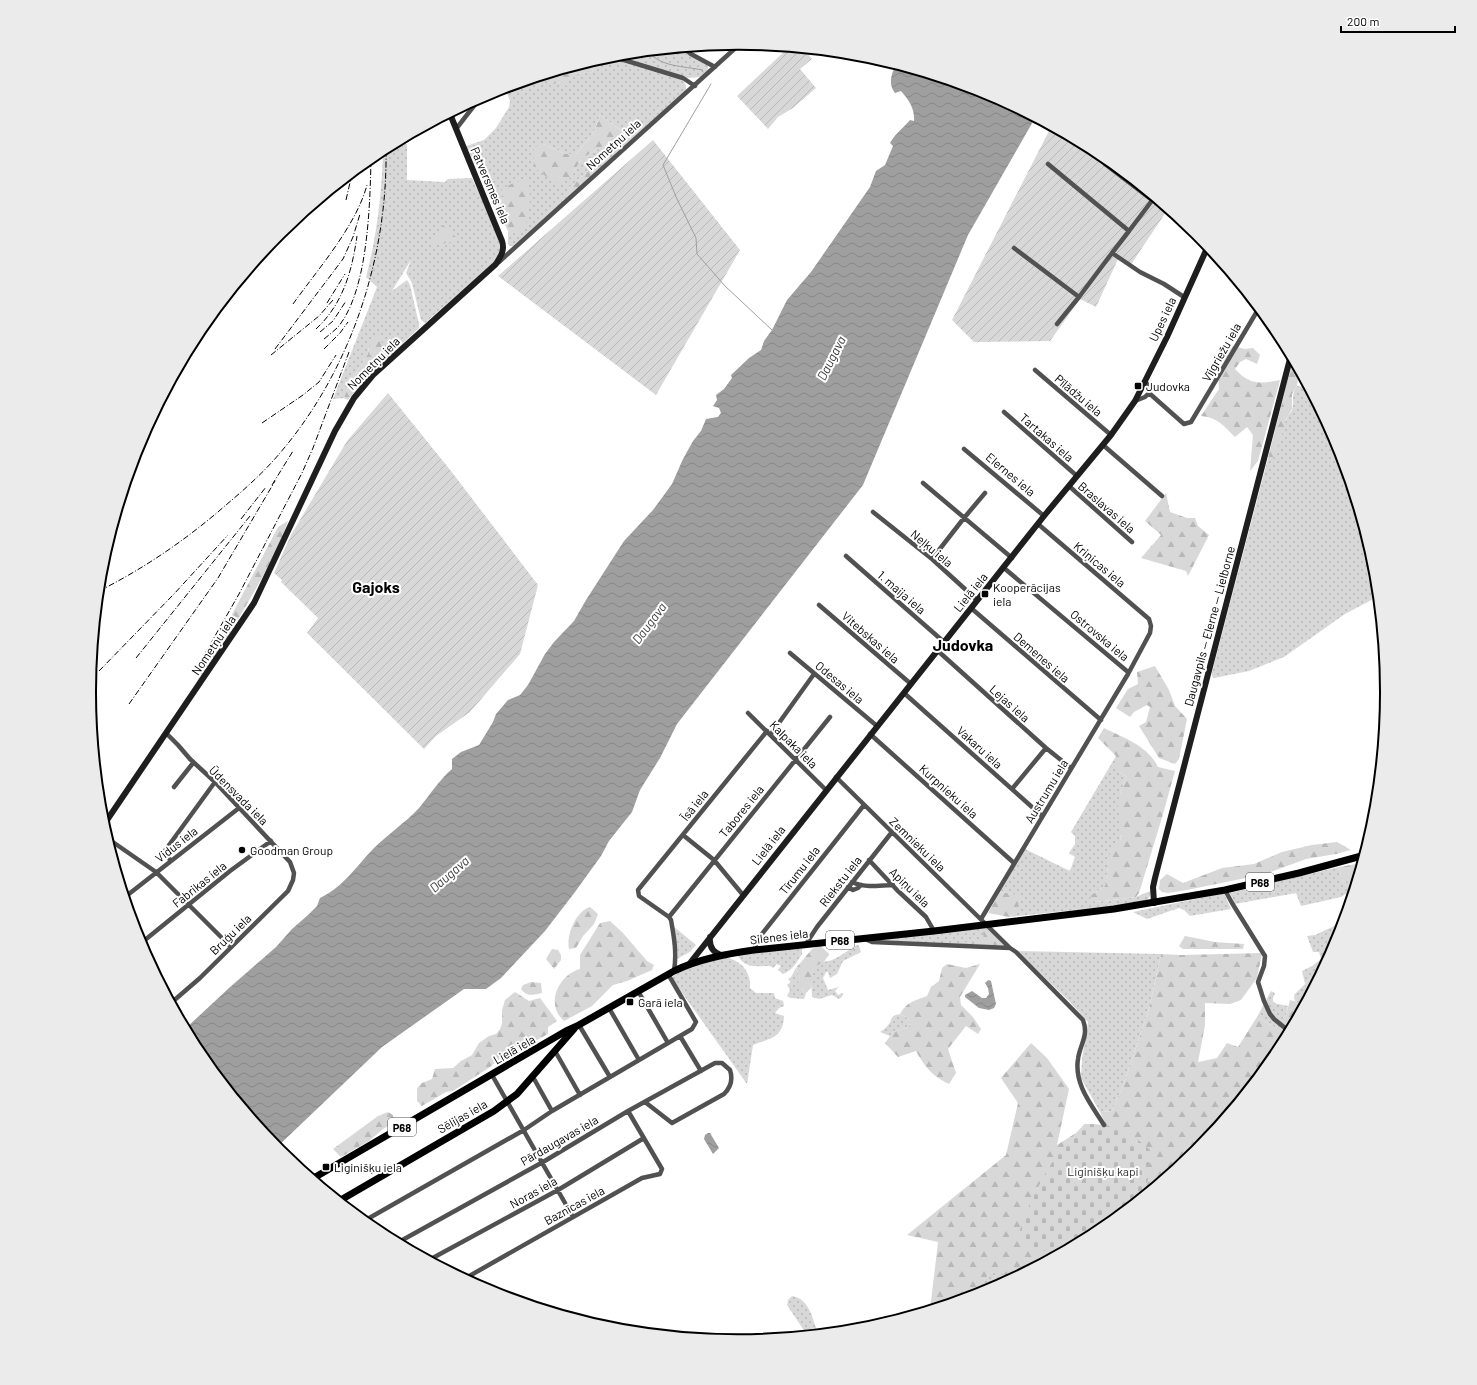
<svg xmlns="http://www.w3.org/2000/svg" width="1477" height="1385" font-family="Barlow,sans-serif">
<defs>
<pattern id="grass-dots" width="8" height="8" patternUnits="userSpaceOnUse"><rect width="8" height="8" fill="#d8d8d8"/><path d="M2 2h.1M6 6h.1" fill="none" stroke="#b8b8b8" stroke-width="1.8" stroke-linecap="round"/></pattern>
<pattern id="forest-firs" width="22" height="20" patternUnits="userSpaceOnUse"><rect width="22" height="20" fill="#d8d8d8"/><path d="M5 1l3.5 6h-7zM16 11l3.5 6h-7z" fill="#b8b8b8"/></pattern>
<pattern id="cemetery-stones" width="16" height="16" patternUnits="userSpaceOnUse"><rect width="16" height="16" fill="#d8d8d8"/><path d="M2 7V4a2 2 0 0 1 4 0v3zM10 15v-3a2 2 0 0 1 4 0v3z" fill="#b8b8b8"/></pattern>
<pattern id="garden-furrows" width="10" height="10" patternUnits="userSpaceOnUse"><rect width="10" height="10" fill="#d8d8d8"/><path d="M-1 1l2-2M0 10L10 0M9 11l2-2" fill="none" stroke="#b8b8b8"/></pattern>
<pattern id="water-waves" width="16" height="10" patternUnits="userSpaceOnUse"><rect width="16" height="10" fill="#9f9f9f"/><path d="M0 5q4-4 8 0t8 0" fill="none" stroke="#878787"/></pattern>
</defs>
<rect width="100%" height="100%" fill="#fff"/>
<path fill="url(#grass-dots)" d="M682,49L708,65V70L700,77L687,78L618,55Z
M601,59H614L681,79C685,82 686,84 686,90L620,149L623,132L600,115L593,134L576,154H566L543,144L571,177L582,158L611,142V151L569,188V196L513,246H510L508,244V231L518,234L502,189L501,217L466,146L484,140L496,128L509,107L510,101L505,88L563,70L554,84L561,82L573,74L592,72L595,61Z
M395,143L407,144V180L445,182L448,179L472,178C478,192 502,238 500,251C499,256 496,260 492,264L425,323L421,320L412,283L406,273L411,260L392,291L407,280L410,285L419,324V328L361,383L376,362L384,360L386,351L369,347L368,354L349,384L344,398L333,399L377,287L366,277C377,236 382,192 383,150Z
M1297,386L1308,387L1339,444L1376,566L1379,596L1345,614L1284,657L1249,671L1214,678L1212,676V672L1267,462C1283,452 1279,432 1287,418C1288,414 1291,413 1292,410C1295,399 1290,397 1297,386Z
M1116,756L1119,772L1127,777L1121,791L1118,807L1123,829L1119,845L1109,861L1105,886L1091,895L1096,902L1136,897L1150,891V896L1147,900L1132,904L1009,917L1015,913L1013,894L1000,892L1025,849L1070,871L1075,857L1069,853L1075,844V836L1071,832Z
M1339,867L1343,883L1351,882L1357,879L1355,888L1341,897L1301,906L1296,893L1235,904L1230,893Z
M1224,893L1231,909L1190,916L1184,910L1179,908L1147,919L1133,912Z
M1345,921L1338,941L1324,967L1313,975L1305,984L1310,993L1307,995L1302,1004L1295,1001L1294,995L1305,984L1302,971L1312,966L1321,959L1319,952H1313L1307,936L1315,935Z
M673,926L696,945L690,952L677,959L678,953Z
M985,928H988L1006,946L874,940Z
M857,945L859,946L861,952L843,961L837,974L830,978L828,972H826L823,978L828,990L839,987L835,991L838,995L843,993L842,997L839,999L832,995L819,999L812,997C812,989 808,970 817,964C822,961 828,962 832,960C841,956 848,950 857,945Z
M799,948L802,949V954C797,962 792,971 783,974L778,970L781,966L777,964L773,968L770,966C759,966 745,969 738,956L740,955Z
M1017,951L1161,954L1149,1009L1123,1086L1112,1111L1100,1112L1081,1078L1082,1059L1088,1022L1068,1000Z
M726,957C742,962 751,971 750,988L756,993H774L775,998L783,1001L784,1006L779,1008L775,1013L784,1016C783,1038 771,1038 753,1045L747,1084L673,980V976L683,971L708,962Z
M796,968L800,979L801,988L806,993L804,999L791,998L787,996L790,990L787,985L791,982L788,979L791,977Z
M1271,991L1275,993L1273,998V1002L1278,1004L1288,1006L1286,1015L1276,1028L1257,1017Z
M900,1014L906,1017L910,1022L909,1027L893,1032L890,1036L880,1032C883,1030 886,1028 888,1025C894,1019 888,1016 900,1014Z
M998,1271L1013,1279L998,1287L993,1285L980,1291L975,1289L990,1273Z
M792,1296C811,1299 812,1321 819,1334L807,1335L787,1305L788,1300Z"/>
<path fill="url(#forest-firs)" d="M595,61L592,72L573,74L566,86L561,82L554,84L552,82L563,70Z
M600,115L623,132L620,149L569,196V188L611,151V142L582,158L571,177L561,184L548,178L534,167L533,151L536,146L543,144L566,154H576L593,134Z
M529,180L530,200L526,225L518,235L508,231L501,217L502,189L515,182Z
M443,225L457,238L454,241L433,246L432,239L437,238Z
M378,333L381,334L383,336L381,346L385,348L386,351L384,360L376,362L361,383L348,400L344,398L349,384L368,354L369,347L376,334Z
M1232,346L1245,349L1253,348L1260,355L1257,364L1246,359L1240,362L1235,369C1250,385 1259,384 1280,380L1258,461L1250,471L1253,435L1247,427L1235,437C1224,426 1217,417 1201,416L1219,389L1218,372Z
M1293,359L1299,370L1297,386L1292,394V409L1286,419L1277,453L1272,459L1267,462Z
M1166,493L1170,512L1187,518H1195L1198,526L1209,535L1188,576L1186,571L1141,558L1161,535L1145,521Z
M288,521C274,561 251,597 230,633C222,648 211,671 197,681L278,527Z
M1155,666L1169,690L1175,706L1187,719L1179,759L1175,764L1159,758L1139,726L1146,722L1150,707L1147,705L1134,712L1130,717L1116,708L1128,689L1138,684L1137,672Z
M1104,728C1124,738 1148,746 1158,767L1175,771L1161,821L1139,893L1136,897L1096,902L1090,900L1091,895L1105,886L1110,852C1129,836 1120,828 1118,808C1117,798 1123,787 1127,777L1119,772L1115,767L1116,756L1098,738Z
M1337,842L1351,850L1336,854L1306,859L1265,874L1187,890L1168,893L1162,892L1159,889L1160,880L1167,874L1183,883L1222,868L1254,864L1282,852L1312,845Z
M1356,864L1358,866L1362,864L1356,883V880L1347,883H1343L1339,867Z
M1000,892L1014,894L1021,897L1015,913L1009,917L988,913Z
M590,907L598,914L594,924L583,936L576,948L569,949C566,935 576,911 590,907Z
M610,921L623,933L647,961L654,965L652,970L627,981L613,985L592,1006L564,1021C545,1005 558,975 580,969V955L600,923Z
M986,929L1005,946L963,943L973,940L984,941L983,931Z
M1185,936L1215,942L1244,944L1243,949H1183L1179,946Z
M820,945L829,954L824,962L815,966L813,972L811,988L806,993L801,988L797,980L800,979L796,968L812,949Z
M552,949L558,950L561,955V960L554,969L546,959Z
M1262,953L1257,978L1241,1000L1230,1004L1205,1003V1025L1198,1062L1217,1058L1227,1043L1238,1047L1257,1017L1276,1028L1286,1015L1290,1000L1305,1004L1278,1054L1198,1152L1099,1233L1013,1279L998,1272L990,1273L976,1289L980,1291L993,1285L998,1287L987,1293L930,1310L938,1242L907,1235L1006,1155L1018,1103L1001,1078L1031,1043L1047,1058L1069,1089L1057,1145L1076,1133L1085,1124L1106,1125L1100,1112L1112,1111L1123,1086L1149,1009L1161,954L1181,955Z
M947,964L966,968L980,964L960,997L961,1005L973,1017L981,1029L978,1034L966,1026L948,1049L956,1073L949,1084C932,1076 925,1067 916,1051L898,1057L885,1043L893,1032L909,1027L910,1022L906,1017L900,1014C907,1002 914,1001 927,996L931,987L939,981L942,968Z
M1324,968V967L1311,992L1305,984L1313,975Z
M531,982L541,983L542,993C532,995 527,997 521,989L523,985Z
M515,992L529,1001L540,998L557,1021L548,1027V1034L520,1049L510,1050L490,1067L453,1091L446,1092L422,1106L417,1101V1088L422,1083L432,1079L435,1069L453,1068L461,1061L472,1055L479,1043L489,1036L496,1034L500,1029L502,1024V1010L505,1000Z
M388,1112L393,1115L394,1123L383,1129L369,1141L341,1157L333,1149L378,1116Z"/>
<path fill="url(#cemetery-stones)" d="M1085,1124C1113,1124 1129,1130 1150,1150C1151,1164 1149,1180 1144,1193C1138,1206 1078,1248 1063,1251C1057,1253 1036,1250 1030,1247C1025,1245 1022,1241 1019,1236C1022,1215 1049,1163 1063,1147C1070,1139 1078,1131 1085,1124Z"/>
<path fill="url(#garden-furrows)" d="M788,48L804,49L812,59L800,69L816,88L793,108L778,117L768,129L737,96Z
M1051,127L1100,153L1168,209L1130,266L1118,259L1096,307L1080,299L1050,341L974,342L952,320Z
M653,140L740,250L656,395L498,276Z
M388,393L451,471L538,585L520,654L470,712L436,736L424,749L307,633L318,618L281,582L282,580L274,573L291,535L347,441Z"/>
<path fill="url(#water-waves)" d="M896,65L987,93L1035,118L968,235L863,485L677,724L660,758L640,790L632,812L609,841L601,856L575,892L545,931L501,978L486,989H464L382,1047L276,1148L198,1053L185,1029L229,988L276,947L292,929L308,915L317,906L320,898C343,887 356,867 373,849C388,834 405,823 419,808C430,795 439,780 452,769V759L461,752L479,745L493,722L496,714L508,700L520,695L528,685L545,654L554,642L574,621L586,600L624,541L653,510L672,484L683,459L693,441L701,431L706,419L718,417L721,413L719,408L713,406L717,400L716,395L724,389L732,378L731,375L749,358L761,350L764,341L772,330L787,300L811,272L870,187L876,171L885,165L893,146L890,143C895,134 903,128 910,120L914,121C915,109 909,100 901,91L895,93C888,84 891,74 896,65Z
M989,980L991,981L996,1004L994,1008L989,1010L979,1008L965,997V995L972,991L982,998H986L989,994L988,988L985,983L987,981Z
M708,1133H710L719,1148L713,1154L704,1139L705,1135Z"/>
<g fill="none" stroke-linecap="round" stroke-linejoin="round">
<path stroke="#9f9f9f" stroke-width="1" d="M649,52C660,67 684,66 702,70L703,72
M711,84L663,165L677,199L696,238L697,254L725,286L772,330"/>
<path stroke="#515151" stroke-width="4.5" d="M684,48L691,54L715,67
M611,56L683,78L695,86
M456,129L480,98
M1108,160L1105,164L1152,200
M1048,164L1129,231L1112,253
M1129,231L1154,198
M1014,248L1079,297L1112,253L1140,272L1164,284L1184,297
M499,262L741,43
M1057,324L1079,297
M1035,370L1111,435
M1149,393L1184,424L1191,422L1259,308
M1135,401L1145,397L1149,393V387L1145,381
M1004,412L1077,476
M1103,445L1162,496
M964,449L1044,516
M923,483L1012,558
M1069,486L1132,542
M873,512L932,559L977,600
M846,556L944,642
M932,559L964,518L985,493
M1004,568L1128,672
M819,605L911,684
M971,608L1101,720
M938,651L1046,748L1071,768
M790,653L877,726
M904,693L1042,816
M748,713L826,790
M166,733L178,745L190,759L215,782L290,862L294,873L293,880L288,891L200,978L171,1003
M771,734L814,674
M870,734L1014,863
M836,777L1010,948L1016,952L1083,1020C1089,1036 1080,1044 1078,1059C1074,1084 1091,1104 1104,1125
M174,787L193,763
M1012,789L1046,748
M683,835L714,860L743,895
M107,838L156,872L231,947
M1360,856L1362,865
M869,860L897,890L926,917L934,931
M171,861L164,852L215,782
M852,882C865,888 879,886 893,885
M848,887L853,890L858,888L861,885
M1225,890L1232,903L1265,956L1264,966L1258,982L1264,1001L1270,1014L1274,1019L1290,1032
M125,897L239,808
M669,917L830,717
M981,919L1128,674L1150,633L1151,626L1149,619L1038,524
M865,939L872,942L1010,948
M140,944L230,871L271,841
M806,944L817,927L892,832
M754,950L758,939L864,805
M674,971C677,953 674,937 671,920L669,917L639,896L638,890L767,731
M638,991L668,1043
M609,1008L639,1060
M579,1025L610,1077
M680,1036L701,1071
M555,1051L580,1095
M492,1075L573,1217
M533,1077L552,1111
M364,1221L524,1130L552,1111L692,1029L696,1022L668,974
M397,1243L543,1162L628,1111L715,1063H722L730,1070C733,1079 731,1087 724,1094L672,1123L645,1102
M429,1260L558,1190L644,1138
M464,1279L642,1178L660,1174L662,1169L628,1111"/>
<path stroke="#1e1e1e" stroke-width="6" d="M103,826L254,603L335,431L354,398L373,375L496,264C501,256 505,250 502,241L450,114
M1154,903L1153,887L1155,878L1291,355
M710,937C709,946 712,952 721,955
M690,963L1044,516L1111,435L1135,401L1167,337L1208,246"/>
<path stroke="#000" stroke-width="7" d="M312,1179L566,1031L577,1026L674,971C699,959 726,954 754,950L934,931L1114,909L1225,890L1299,873L1365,855
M339,1201L494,1111L517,1094L574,1029"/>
<path stroke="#000" stroke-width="1" stroke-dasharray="6 2 1 2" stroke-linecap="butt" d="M346,200L352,174
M327,303L345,274
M293,304C318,269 356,226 367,185
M316,329C343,304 352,271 357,236
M320,332L333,321L346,301
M324,339C329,335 334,331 338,327C368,291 370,205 371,159
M275,349L343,259L353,237L360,214
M324,349L340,333L348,322
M271,355L319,316L333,300
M262,423L303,395L319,382L336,355
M272,485L293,451
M241,519L266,487
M99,591C145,568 187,539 226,505C245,489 264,472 280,453C351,370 388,257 386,148
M136,658L250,516
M199,664L239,594L302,473L313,448L349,352
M99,671L174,594L228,535
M129,704L218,578L275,481"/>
</g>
<g fill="#000" stroke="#fff" stroke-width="1.5">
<rect x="1134" y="382" width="8" height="8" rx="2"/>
<rect x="981" y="590" width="8" height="8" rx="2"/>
<circle cx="242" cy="850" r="4"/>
<rect x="626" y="998" width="8" height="8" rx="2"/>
<rect x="322" y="1163" width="8" height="8" rx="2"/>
</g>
<g text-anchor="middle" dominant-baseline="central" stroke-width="4" stroke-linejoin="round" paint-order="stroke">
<g fill="#fff" stroke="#4c4c4c" stroke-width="1">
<rect x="1246" y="873" width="28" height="18" rx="3"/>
<rect x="826" y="931" width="28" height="18" rx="3"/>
<rect x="388" y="1118" width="28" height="18" rx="3"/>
</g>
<g font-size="11" font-weight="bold" fill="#000">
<text x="1260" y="882">P68</text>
<text x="840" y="940">P68</text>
<text x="402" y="1127">P68</text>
</g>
<g font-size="12" fill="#000" stroke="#fff">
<text transform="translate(613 144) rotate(-42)">Nometņu iela</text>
<text transform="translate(491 185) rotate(67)">Patversmes iela</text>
<text transform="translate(1162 319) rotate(-65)">Upes iela</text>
<text transform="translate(1221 352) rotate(-60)">Vījgriežu iela</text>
<text transform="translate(373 363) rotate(-45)">Nometņu iela</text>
<text transform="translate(1079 395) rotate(40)">Pīlādžu iela</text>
<text transform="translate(1047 437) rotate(41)">Tartakas iela</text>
<text transform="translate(1011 474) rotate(40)">Elernes iela</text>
<text transform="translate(1107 507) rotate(41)">Braslavas iela</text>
<text transform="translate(932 548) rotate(40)">Neļķu iela</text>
<text transform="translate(1100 564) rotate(40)">Kriņicas iela</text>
<text transform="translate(902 592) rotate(41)">1. maija iela</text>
<text transform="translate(970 592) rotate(-51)">Lielā iela</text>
<text transform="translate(1209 626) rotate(-75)">Daugavpils — Elerne — Lielborne</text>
<text transform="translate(1100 635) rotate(40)">Ostrovska iela</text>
<text transform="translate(871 637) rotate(41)">Vitebskas iela</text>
<text transform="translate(213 645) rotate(-56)">Nometņu iela</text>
<text transform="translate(1042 657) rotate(41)">Demenes iela</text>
<text transform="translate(840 682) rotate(40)">Odesas iela</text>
<text transform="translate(1010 703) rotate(42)">Lejas iela</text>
<text transform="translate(794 744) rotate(45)">Kalpaka iela</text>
<text transform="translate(980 747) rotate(42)">Vakaru iela</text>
<text transform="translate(949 791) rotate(42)">Kurpnieku iela</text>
<text transform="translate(1046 791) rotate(-59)">Austrumu iela</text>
<text transform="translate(239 795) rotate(45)">Ūdensvada iela</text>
<text transform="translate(694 805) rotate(-51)">Īsā iela</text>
<text transform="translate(741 811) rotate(-51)">Tabores iela</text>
<text transform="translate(176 844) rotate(-38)">Vidus iela</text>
<text transform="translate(918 844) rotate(44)">Zemnieku iela</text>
<text transform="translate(768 845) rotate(-52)">Lielā iela</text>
<text transform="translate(799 870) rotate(-52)">Tīrumu iela</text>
<text transform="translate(840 881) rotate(-52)">Riekstu iela</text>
<text transform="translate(199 884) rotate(-39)">Fabrikas iela</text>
<text transform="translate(910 887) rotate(44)">Apiņu iela</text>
<text transform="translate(230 934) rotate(-44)">Bruģu iela</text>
<text transform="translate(779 936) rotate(-7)">Silenes iela</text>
<text transform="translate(514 1049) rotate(-30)">Lielā iela</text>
<text transform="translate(462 1116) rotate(-30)">Sēlijas iela</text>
<text transform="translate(559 1140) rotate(-30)">Pārdaugavas iela</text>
<text transform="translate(533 1192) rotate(-29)">Noras iela</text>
<text transform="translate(574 1205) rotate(-29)">Baznīcas iela</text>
</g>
<g font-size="12" fill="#000" stroke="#fff" text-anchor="start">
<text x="1146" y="386">Judovka</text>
<text x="993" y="587">Kooperācijas<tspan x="993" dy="14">iela</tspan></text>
<text x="250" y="850">Goodman Group</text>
<text x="638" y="1002">Garā iela</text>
<text x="334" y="1167">Liginišķu iela</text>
</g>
<g font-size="12" fill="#2f2f2f" stroke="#fff">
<text x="1103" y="1171">Liginišķu kapi</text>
</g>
<g font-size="13" font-style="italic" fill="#404040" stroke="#fff">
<text transform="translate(831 358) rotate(-63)">Daugava</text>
<text transform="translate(649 623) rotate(-53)">Daugava</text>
<text transform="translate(449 874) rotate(-41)">Daugava</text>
</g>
<g font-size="16" font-weight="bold" fill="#000" stroke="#fff">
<text x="376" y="586">Gajoks</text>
<text x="963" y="644">Judovka</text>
</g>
</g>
<path d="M0 0H1477V1385H0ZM96 692a642 642 0 1 1 1284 0a642 642 0 1 1-1284 0Z" fill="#ebebeb" fill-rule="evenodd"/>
<path fill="none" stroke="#000" stroke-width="2" d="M96 692a642 642 0 1 1 1284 0a642 642 0 1 1-1284 0Z"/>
<path d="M1341 26v6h114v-6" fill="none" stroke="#000000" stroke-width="2"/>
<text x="1347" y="26" font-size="12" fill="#000000" stroke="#ffffff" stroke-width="3" paint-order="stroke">200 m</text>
</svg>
